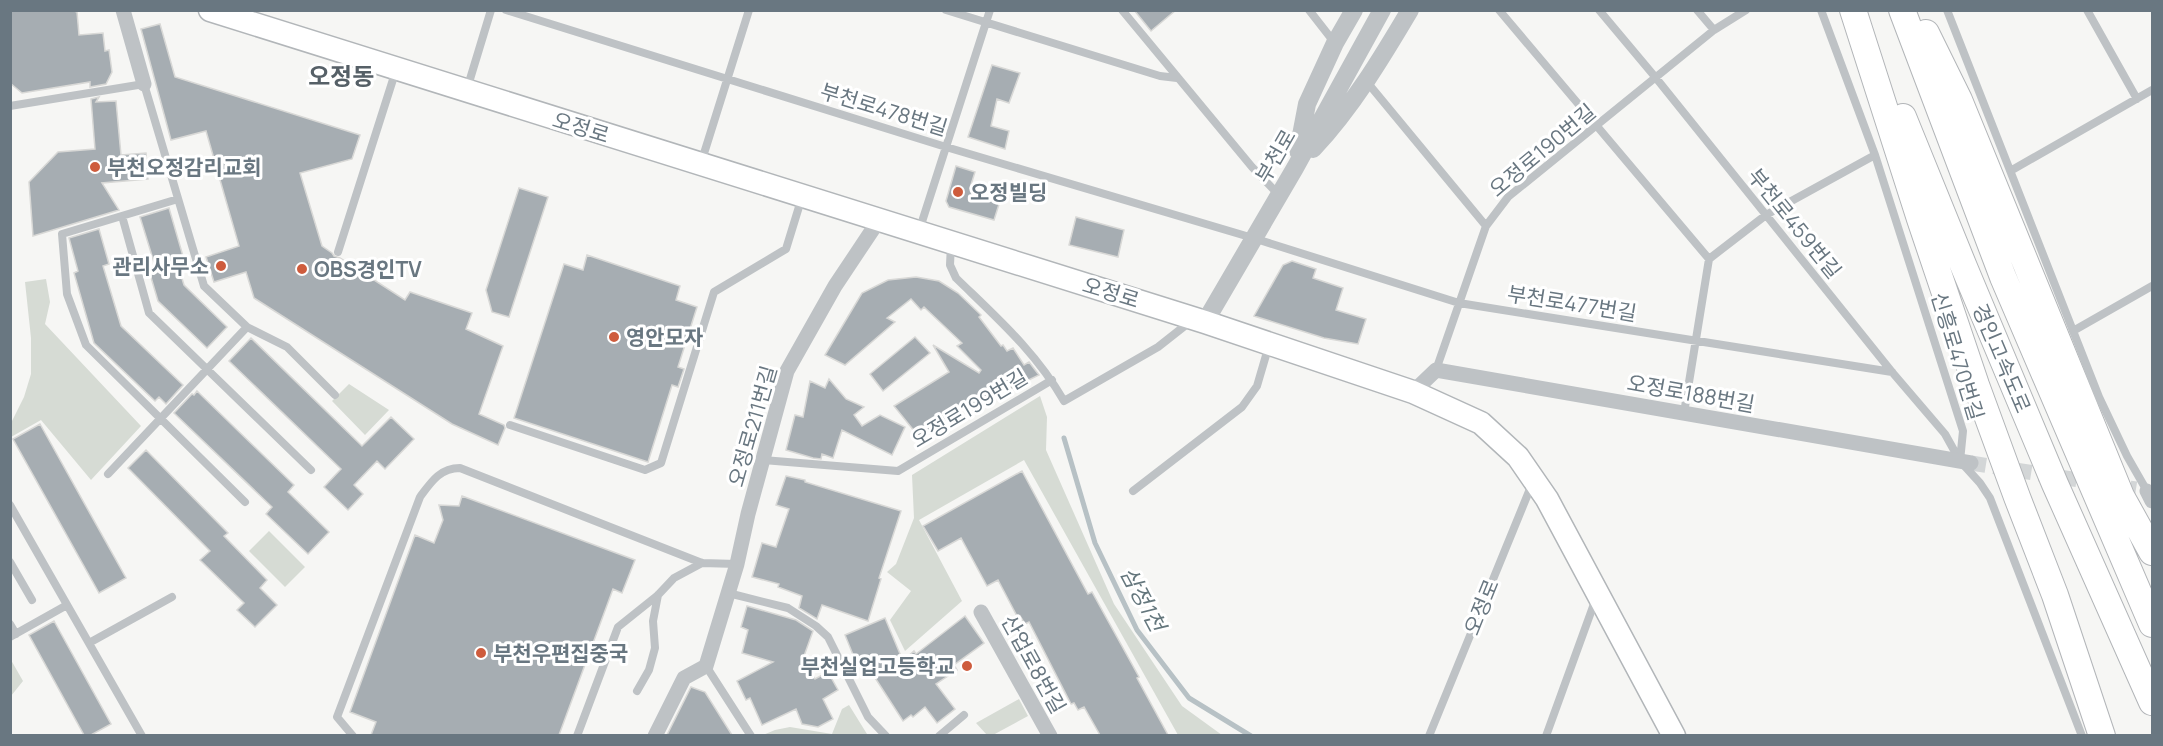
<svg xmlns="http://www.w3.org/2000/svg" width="2163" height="746" font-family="Manrope,'Noto Sans KR',sans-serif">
<rect width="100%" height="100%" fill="#f6f6f4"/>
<path fill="#d6dbd4" d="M46,279L50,302L45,324L141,426L91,480L41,420L11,437V423L24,397L31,374V338L25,282Z
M349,384L389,410L365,435L332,401Z
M1040,396L1047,417L1046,450L1114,604L1182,706L1222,735H1178L1024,460L919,520L962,601L905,651L890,620L911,591L887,572L896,564L914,518L912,475Z
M269,531L305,567L285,587L249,551Z
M11,660L23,681L11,696H10Z
M1019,699L1028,716L993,735H987L976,723Z
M849,705L867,734L864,735H763L775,730L790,727L832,734L842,709Z"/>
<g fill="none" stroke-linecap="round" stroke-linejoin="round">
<path stroke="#b7c1c5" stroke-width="5" d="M1064,438L1095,543L1137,630L1189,698L1251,736"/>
</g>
<path fill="#a6adb2" stroke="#d8d8d6" stroke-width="1.5" d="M10,10H71L77,12L79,35L103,33L105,51L109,50L112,72L106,84L90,87V82L22,93L10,83Z
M1134,10H1176L1151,31Z
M160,24L175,77L360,135L352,159L300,173L322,246L332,253L334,256L340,258L405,300L410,292L472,313L466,329L503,346L479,414L504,425L505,428L498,445L452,424L254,298L246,272L214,282L206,257L239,246L206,131L171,140L141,29Z
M992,65L1020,73L1009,103L997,99L991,126L1009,131L1005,149L968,137Z
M99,97L96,102L116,101L121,155L146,153L148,179L102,183L119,210L33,236L29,182L58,152L95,149L91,99Z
M956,166L975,172L970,188L995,196L993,200L1000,201L994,220L949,207L946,201Z
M519,188L548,197L509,317L492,312L486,290Z
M169,208L185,263L178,265L184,285L227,327L207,348L158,301L150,274L157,272L140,217Z
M1076,217L1124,230L1118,257L1069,245Z
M99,229L109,264L103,266L121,326L183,385L166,404L159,397L155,401L94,343L74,273L78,271L69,238Z
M587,255L680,286L676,300L697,307L678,367L684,369L678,387L672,385L648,462L514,418L564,264L583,270Z
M1292,261L1316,269L1313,278L1343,288L1336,310L1366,319L1358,344L1324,338L1254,316L1283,265Z
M916,277L939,281L958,293L981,315L979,317L1001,346L1003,345L1007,351L1013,348L1024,365L1029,362L1039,375L1008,390L1007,387L983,402L984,405L974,412L970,405L919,437L894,406L949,372L933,345L979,373L981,370L957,346L962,343L924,307L921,310L911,299L887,318L895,322L845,365L825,355L862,293L888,280Z
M915,337L930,353L883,391L870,374Z
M251,338L362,446L391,417L414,439L385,469L377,461L354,485L363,494L348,510L324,487L341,469L229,361Z
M829,379L846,399L864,407L854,415L862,426L880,415L905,427L892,455L842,430L833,458L822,454L821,459L813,458L786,450L795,415L803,417L810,381L825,388Z
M197,391L294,485L288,492L329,532L308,554L266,514L272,507L174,413L192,394L194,395Z
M40,424L126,578L99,593L13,439Z
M146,450L228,533L224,536L267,580L260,588L277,605L255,627L237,610L244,603L200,560L210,551L128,468Z
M1022,471L1088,594L1092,592L1139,677L1137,678L1168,735H1100L1084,707L1078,710L1074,703L1071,704L1029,622L1025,624L1020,616L1018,618L998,580L987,586L961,538L938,551L923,526Z
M786,476L805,480V482L901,511L879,578L881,579L868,621L822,605L817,619L799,608L802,596L778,587L779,584L752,577L762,543L776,547L789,509L776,505Z
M462,496L635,560L622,593L613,589L559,735H371L376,722L350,712L415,535L434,543L443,520L439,505L459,506Z
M747,606L796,620L813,631L804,656L815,679L828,672L838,690L823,699L833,719L818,727L802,724L796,709L762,725L750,698L746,700L737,681L773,662L742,653L748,630L741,627Z
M965,616L984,643L954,665L957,670L936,684L955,709L937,723L925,707L913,717L911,715L903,721L870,670L867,671L864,664L858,667L845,635L885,618L903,661L914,651L916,654Z
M54,621L111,724L91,735H84L29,635Z
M691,687L705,692L732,735H667Z"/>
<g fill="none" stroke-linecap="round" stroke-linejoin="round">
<path stroke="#d3d6d7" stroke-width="15" stroke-dasharray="15 8" stroke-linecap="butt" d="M1971,463L2136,489"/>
<g stroke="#b2b6b9" stroke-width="25">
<path id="primary" d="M210,10L1205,322L1413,392L1481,423L1518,457L1547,499L1674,736"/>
</g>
<g stroke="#b2b5b8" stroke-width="28">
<path id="motorway" d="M1853,10L1920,219L1976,385L2017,497L2055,595L2102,736
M1902,10L2003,277L2152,624
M1926,33L1959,100L2121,496L2152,552
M1903,117L1964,267L2055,484L2152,702"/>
</g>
<path stroke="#bec2c5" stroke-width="8" d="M506,10L946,147L1253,238L1459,303L1892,372
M946,10L1160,76L1177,78
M1122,10L1252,167L1278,194
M1309,10L1334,42
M1499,10L1709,259L1684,413
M1599,10L1656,78L1892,372L1945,434L1960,461L1980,483L1990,498L2082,736
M1697,10L1714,30
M1821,10L1875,155L1963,431L1960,461
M1947,10L2099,397L2127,456L2147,491
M2087,10L2137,99
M1367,82L1486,226
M467,89L491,10
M10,106L144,84L204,286L247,327L108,474
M701,163L749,10
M2012,170L2152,90
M178,199L62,234L67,294L86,345L245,502
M122,216L149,313L311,470
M919,231L990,10
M951,244L950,265L956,278C997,318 1035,351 1064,401L1158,347L1191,321
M338,252L396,70
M1709,259L1766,215L1875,155
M247,327L287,347L335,395
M2073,331L2152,286
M1436,370L1486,226L1508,197L1714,30L1746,10
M510,425L645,470L661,463L714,292L786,249L802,197
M763,460L898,471L1052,380
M1133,491L1242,407L1257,386L1269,345
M10,505L142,736
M10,562L32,600
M728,593L788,608L816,626L828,637L868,717L886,736
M10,624L16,634
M10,637L67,605
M89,643L172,597
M706,666L751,736
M637,691L649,670L655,648L653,621L658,595
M353,736L337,717L420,497C431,482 440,468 460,468L702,563L737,564
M577,736L618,627L658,595L674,578L702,563
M939,736L964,715
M1429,736L1532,484
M1546,736L1595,601"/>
<path stroke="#bec2c5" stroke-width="15" d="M123,10L144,84
M1413,392L1436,370L1971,463
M2147,491L2152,501
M981,612L1050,736
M655,736L684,678L706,666L737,564L748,514L787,371L835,286L879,220"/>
<path stroke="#bec2c5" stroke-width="18" d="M1313,149C1352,107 1381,59 1410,10
M1298,151L1307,104L1335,43L1354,10
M1205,322L1295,168L1382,10"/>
<use href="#primary" stroke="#fff" stroke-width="22"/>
<use href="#motorway" stroke="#fff" stroke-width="26"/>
</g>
<g fill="#ce5c3d" stroke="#fff" stroke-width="2">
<circle cx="95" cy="167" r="6"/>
<circle cx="958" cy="192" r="6"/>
<circle cx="221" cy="266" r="6"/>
<circle cx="302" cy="269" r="6"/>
<circle cx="614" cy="337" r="6"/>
<circle cx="481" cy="653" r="6"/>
<circle cx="967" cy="666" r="6"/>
</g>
<g text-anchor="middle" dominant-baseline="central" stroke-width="6" stroke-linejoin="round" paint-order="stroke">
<g font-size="21" fill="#697781" stroke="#fff">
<text transform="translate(884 109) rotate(17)">부천로478번길</text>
<text transform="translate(581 127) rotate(17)">오정로</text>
<text transform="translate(1542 150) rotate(-40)">오정로190번길</text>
<text transform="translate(1275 156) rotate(-60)">부천로</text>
<text transform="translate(1795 223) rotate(51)">부천로459번길</text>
<text transform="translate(1111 292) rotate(17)">오정로</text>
<text transform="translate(1572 303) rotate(9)">부천로477번길</text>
<text transform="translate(1958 356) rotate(73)">신흥로470번길</text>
<text transform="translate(2002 358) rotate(67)">경인고속도로</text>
<text transform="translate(1691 393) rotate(10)">오정로188번길</text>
<text transform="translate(969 408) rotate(-31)">오정로199번길</text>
<text transform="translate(752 426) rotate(-74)">오정로211번길</text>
<text transform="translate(1481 607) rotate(-68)">오정로</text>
<text transform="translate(1034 664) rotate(61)">산업로8번길</text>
</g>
<g font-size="21" font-weight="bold" fill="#697781" stroke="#fff" text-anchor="start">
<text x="107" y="167">부천오정감리교회</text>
<text x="970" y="192">오정빌딩</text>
<text x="209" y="266" text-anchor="end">관리사무소</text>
<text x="314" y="269">OBS경인TV</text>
<text x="626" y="337">영안모자</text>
<text x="493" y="653">부천우편집중국</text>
<text x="955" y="666" text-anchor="end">부천실업고등학교</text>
</g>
<g font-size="22" font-style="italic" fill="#65777d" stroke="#fff">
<text transform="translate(1143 599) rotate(62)">삼정1천</text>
</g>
<g font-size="24" font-weight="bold" fill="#566067" stroke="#fff">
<text x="341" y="75">오정동</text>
</g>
</g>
<rect width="2163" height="746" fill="none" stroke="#697781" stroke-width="24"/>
</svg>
